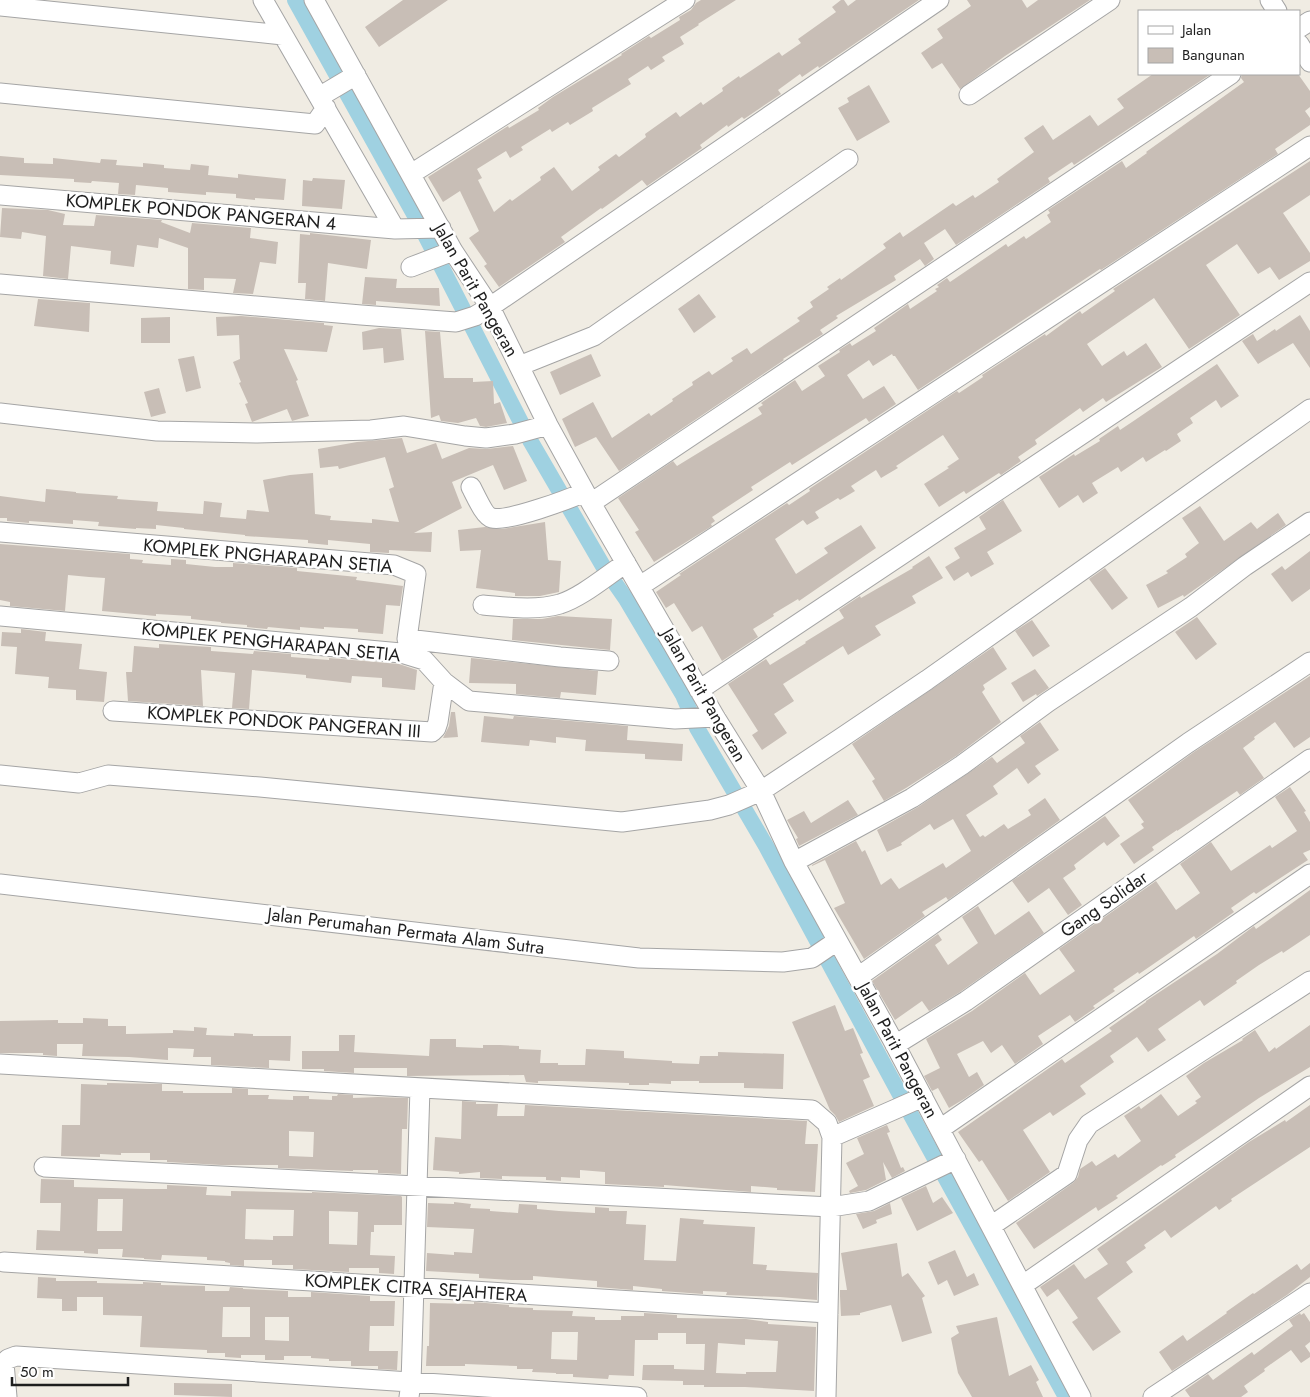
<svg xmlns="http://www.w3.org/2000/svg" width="1310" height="1397" font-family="Jost,sans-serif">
<rect width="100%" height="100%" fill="#f0ece3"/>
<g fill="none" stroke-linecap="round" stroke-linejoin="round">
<path stroke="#9fd1e1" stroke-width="16" d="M295,0L418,221L531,442L603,566L626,599L683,695L697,728L766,846L911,1115L1066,1397"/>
</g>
<path fill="#c8beb6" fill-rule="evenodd" d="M403,0H448L379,47L365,27Z
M701,0H736L698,24L699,25L680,37L684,44L662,57L665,61L651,70L648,66L628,79L631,84L592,108L593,111L570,125L568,122L552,132L550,129L521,147L523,150L510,158L506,151L477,169L482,178L478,180L494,212L510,199L512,201L541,180L540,177L554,167L572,191L600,170L598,167L616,154L619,157L646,137L645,134L676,112L680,117L701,102L703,105L723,91L722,88L739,76L740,78L779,52L782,56L801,43L798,39L836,12L832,7L841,0H844L848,6L856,0H919L819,68L818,66L802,77L800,74L778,90L781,94L744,119L742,117L728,127L727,125L700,145L702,148L647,186L642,180L602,209L601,208L561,237L565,242L499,287L484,266L487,264L469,238L479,231L460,191L443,202L428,177L508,126L509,128L539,110L538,108L553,97L622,55L621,54L649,36L651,38L680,20L679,17L691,10L696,3Z
M967,0H1022L1027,8L1038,0H1090L1005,56L960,89L942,63L932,69L921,53L943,38L937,29L971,6Z
M1153,74H1211L1074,165L1072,162L1048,178L1050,182L956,245L945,229L924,243L934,259L925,266L920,259L894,276L896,280L836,316L838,318L820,330L823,334L783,359L784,360L619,471L596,437L575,447L562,419L593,402L612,438L649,413L651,416L673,401L672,399L693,385L692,382L709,371L712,375L733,361L731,358L747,348L751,354L800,321L797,318L813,307L810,302L829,289L827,287L840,278L841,280L886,248L883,244L900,232L903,237L953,203L956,206L973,195L975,198L999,182L997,179L1034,152L1024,138L1043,125L1053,140L1090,115L1098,126L1124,108L1117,99Z
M1242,74H1298L1310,91V107L1305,111L1310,118V125L1275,149L1278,154L1101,270L1100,269L918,390L895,356H893L892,354L873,366L869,360L847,375L863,399L884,386L896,404L869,422L866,418L792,465L790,462L751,487L753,490L712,517L715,521L711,524L712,526L654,562L635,532L639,530L618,498L673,461L677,466L762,414L758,408L763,405L761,403L795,380L802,391L825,376L818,366L840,352L839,350L850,343L852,346L876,331L874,328L908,304L910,309L937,291L935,289L939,287L937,285L947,278L950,282L1006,244L1008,247L1024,236L1026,239L1051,222L1047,215L1050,213L1048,210L1122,161L1126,168L1147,153L1146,152L1244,82L1241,78Z
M869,85L890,122L857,141L838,108L849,102L847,98Z
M0,156L24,158V163L53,164V158L100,163L101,159L117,160L116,165L143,167V163L164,165V168L190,170L191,164L209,166L208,175L238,178V174L286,179L284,200L255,198V200L236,198V194L206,192V195L168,192V188L136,185L135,195L118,194L119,183L92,181L91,183L74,182V179L0,175Z
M1310,161V195L1283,213L1310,253V261L1279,280L1270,267L1258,274L1237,244L1206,265L1240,315L1189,349L1154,298L1087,344L1102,366L1124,351L1127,356L1146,343L1162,367L1106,402L1103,398L1083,412L1080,408L1035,440L1037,444L1018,457L1021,461L1001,475L999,473L966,494L964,491L939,507L924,484L949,468L947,467L959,459L943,435L896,466L898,468L881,478L876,470L851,486L855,491L840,500L838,498L815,512L819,518L807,525L803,520L775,539L796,574L828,553L824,548L861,525L876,548L799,601L798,599L773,614L774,616L753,629L758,637L722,661L702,626L692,632L674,603L666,608L656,592L681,575L679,574L787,503L789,505L810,491L809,489L957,391L959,393L983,377L982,375L1045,334L1046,336L1080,311L1082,314L1115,291L1113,289Z
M313,178L345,180L342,209L302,206L303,180L312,181Z
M2,208L48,210L65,214L63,225L94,226L96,215L162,220L161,222L190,233L192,223L251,228L250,238L278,242L276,264L260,262L253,294L233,293L236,279L204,278V290L188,289V248L159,238L158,248L137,245L134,267L110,264L111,251L71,246L68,279L43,276L46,236L22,232L21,239L0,237Z
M310,233L371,240L367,269L328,263L325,301L305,299L306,283H298L300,234L310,235Z
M365,277L397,279L396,288H439L440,306L376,301V305L362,304Z
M699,294L716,317L694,333L678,309Z
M38,299L90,303L89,332L34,326Z
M1300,315L1310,331V368L1293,343L1258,364L1242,341L1253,334L1257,341L1275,329L1276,331Z
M241,316L324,323V325L333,326L327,352L284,349L298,380L296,381L309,416L292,421L287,409L252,422L245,404L248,403L239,383L241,382L233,362L240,359L239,335L217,336L216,317Z
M170,317V343H141V318Z
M379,328L401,329L404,360L384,363L383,348L363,350L362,332Z
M425,331L440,332L444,378H473V382L493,381L494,404L500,402L507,423L486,427L480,426L476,418L458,423L441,421L439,415L431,418Z
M591,354L601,376L560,395L550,372Z
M194,356L201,388L186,392L178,359Z
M1217,364L1239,396L1221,408L1216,400L1190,418L1193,423L1177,434L1181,441L1166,451L1165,450L1146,462L1143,457L1121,472L1118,467L1092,483L1098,493L1083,503L1078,495L1059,508L1039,477L1074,454L1075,456L1100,441L1099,439L1118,426L1120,430L1135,420Z
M159,388L166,413L151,417L144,392Z
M402,438L407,453L436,443L442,459L469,448L487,449L513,446L527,481L504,490L493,465L452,482L462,508L414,533L432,532L431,552L389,550V553L370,552V544L328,540V545L308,543V540L245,536V535L184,529V528L156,525V529L136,528V529L98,526L99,522L73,520V524L29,521V523L7,521V518H0V496L45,502L46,489L76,492V493L118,496L117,499L158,502L157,511L203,514L204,501L222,503L220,517L246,519L247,510L269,512L263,480L290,475L313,473L315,514L331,516L330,520L372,523V519L399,522L389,489L394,487L385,457L339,469L338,466L320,468L318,449L357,442Z
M1003,500L1022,531L987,552L994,564L971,577L968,572L954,581L945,567L960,558L954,548L986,529L979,517Z
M1200,506L1224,541L1251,522L1257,529L1278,513L1286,525L1184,597L1183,595L1158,608L1146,585L1168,573L1166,571L1187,557L1185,554L1199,543L1182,518Z
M545,522L548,560L561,561L559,592L540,596H515V593L476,588L481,550L460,551L458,530L485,527L502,529Z
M0,544L130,554V559L143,560L142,563L171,565V559L186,560V564L215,567H233V563L297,568V571L357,577L356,580L403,586L400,606L386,605L383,634L358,632V629L324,627V629L300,627V630L268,627L267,629L247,627V625L221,623V622L191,619V616L156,614V616L102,611L105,578L89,577L68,575L65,611L10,606V602L0,600Z
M1310,551V589L1292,602L1271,574L1282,566L1285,570Z
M929,556L943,578L912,596L916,603L875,626L881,635L848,655L843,646L783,684L794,701L774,714L787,733L762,750L752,735L758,731L728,684L766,659L770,665L806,643L805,642L844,618L839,610L860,596L861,598L913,568L912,567Z
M1105,568L1128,598L1112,610L1089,579Z
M558,616L612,619L610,650L512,640L513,619H542Z
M1197,617L1217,644L1196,660L1175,632Z
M1032,620L1050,646L1033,657L1015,631Z
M21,629L46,632L45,641L82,644L79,669L107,672L104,702L76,700V690L48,688L49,677L15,674L17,647L1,646L2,632L21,633Z
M159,644L211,647V651L253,654L254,651L291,654V657L329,660V658L399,664L417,670L415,690L382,687V678L352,676L351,683L306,678V675L252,670L249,709L232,708L235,673L201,670L203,706L128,701L126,672H132L134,646L159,648Z
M993,647L1007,669L983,685L985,689L982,692L1001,722L956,756L906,788L884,801L872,781L875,779L852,744Z
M471,658L598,671L596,695L561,692L560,698L516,694V684L469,683Z
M1035,669L1049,688L1037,696L1036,694L1023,702L1011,683Z
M1310,676V737L1294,748L1275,722L1254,737L1255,739L1243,748L1264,778L1240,795L1237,791L1177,831V830L1152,847L1154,850L1134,864L1120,844L1144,828L1141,824L1144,822L1128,800L1194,752Z
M451,712H455L458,737L443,738L449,726Z
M484,716L513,719L514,716L628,726L627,740L683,744L682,761L645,759V754L585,751L586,740L556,737V743L530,740L529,746L481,742Z
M1040,722L1059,750L1035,766L1041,774L1028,784L1017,768L993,786L998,794L966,815L980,837L983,835L985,837L1004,824L1008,829L1031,815L1028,810L1045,798L1060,820L948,900L946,897L922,912L925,916L864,959L834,908L845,903L825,860L812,866V865L856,841L862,852L865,850L881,885L891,878L899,889L943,863L946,868L971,851L953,819L934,830L930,824L901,843L902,845L887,852L877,830L918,807L992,757L997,763L1025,743L1020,736Z
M1290,787L1306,811L1304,812L1310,822V850L1303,853L1308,860L1256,894L1254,892L1231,908L1234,912L1196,939L1194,936L1139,974L1138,972L1113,989L1115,991L1093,1006L1095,1008L1075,1022L1070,1015L1038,1036L1043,1044L1015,1064L1002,1045L991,1053L983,1041L957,1054L969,1077L977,1072L984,1085L964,1099L949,1108L938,1088L932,1091L924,1076L940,1068L926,1039L972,1011L1025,973L1040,995L1075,971L1059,949L1156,881L1176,910L1200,893L1180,864L1211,842L1231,871L1270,845L1272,848L1297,831L1275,797Z
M848,800L858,815L799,846L796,839L798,838L787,820L804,811L811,823Z
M1105,816L1120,836L1107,846L1104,842L1074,865L1076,869L1063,878L1082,905L1068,915L1049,888L1028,903L1012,881Z
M1310,890V935L1283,953L1282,951L1259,965L1236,981L1237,983L1204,1006L1200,1000L1158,1029L1166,1040L1148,1052L1137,1037L1110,1056L1114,1062L1080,1086L1086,1094L1053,1116L1050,1112L1023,1130L1050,1172L1008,1201L982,1160L979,1162L958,1132L1062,1059L1065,1063L1112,1031L1109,1028L1146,1002V1001L1217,954L1254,926L1256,929Z
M978,906L995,935L1029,911L1044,933L960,992L929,1011L922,1001L895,1020L872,981L938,934L942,940L935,945L948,965L978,943L962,917Z
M835,1005L845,1031L853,1028L863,1053L860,1054L870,1077L863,1080L874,1106L839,1122L835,1115L830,1110L792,1022Z
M83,1018L108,1019V1026H126V1034L173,1033V1030L194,1031V1027L207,1028L206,1035L234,1036V1033L253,1034V1036H291L290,1061L269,1060V1068L211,1065V1057H193L194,1049L168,1048V1060L129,1057L82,1056L83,1044H57V1056L43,1055V1053H0V1021L58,1020V1023H83Z
M1310,1025V1067L1259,1098L1199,1139L1175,1155L1176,1157L1162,1166L1161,1165L1116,1196L1118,1198L1098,1211L1096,1207L1034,1249L1016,1223L1073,1183L1078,1177L1080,1169L1092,1161L1096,1166L1115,1154L1118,1158L1141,1141L1124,1116L1139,1106L1141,1109L1161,1094L1178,1116L1197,1103L1195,1101L1201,1097L1186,1076L1204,1063L1243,1040L1242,1039L1255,1030L1269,1052L1275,1047L1276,1049Z
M339,1035H355L354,1052L429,1056L430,1039H456V1047L483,1048V1045H500L519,1046V1049L541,1050L540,1063H558V1065H585L586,1049L624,1051V1058L672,1061V1063L699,1064L700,1056H718V1052L784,1054L783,1089L744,1088V1083H699V1081H671V1084L649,1083V1085H629V1083L562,1081H538V1083L526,1082L524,1075L407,1076V1068H354V1073L324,1071V1069H302V1051H339Z
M107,1083L162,1084V1091H183V1093H232V1088L248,1089V1095H269L268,1099L293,1100V1096H309V1099L332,1100V1096H337L338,1094L353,1095V1098L378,1097L408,1098L407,1129H402L401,1174L378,1173V1170H353V1171L278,1168V1165H221L167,1162V1160H150V1153H121V1155L100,1154V1157L61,1156L62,1125H80L81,1084L107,1085ZM289,1131L314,1132L313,1157L289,1156Z
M462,1101L476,1102V1104H498L497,1116H524L525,1105L807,1121L805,1144H818L815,1192L777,1190V1188L751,1186V1192L664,1185V1187L605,1184V1172L580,1170V1178L561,1177V1181L546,1180V1177L502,1176V1179L480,1178V1172L459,1174V1172L433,1170L435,1137L461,1139Z
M1310,1105V1147L1231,1199L1232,1201L1219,1210L1216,1206L1171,1238L1165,1230L1144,1245L1146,1248L1126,1262L1133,1272L1097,1298L1121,1332L1093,1351L1072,1322L1078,1318L1058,1289L1047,1297L1040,1287L1074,1264L1085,1279L1108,1264L1097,1249L1249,1142L1285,1120L1286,1122Z
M887,1125L890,1132L887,1133L901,1168L903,1167L905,1171L892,1178L883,1162L886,1180L866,1190L850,1193L849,1191L858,1186L846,1163L864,1154L857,1138Z
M41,1179L74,1180V1187L147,1189H167V1185L207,1187L206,1195L231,1196V1191L312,1193V1192L401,1196L402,1197V1225H374V1232H371L370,1255L395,1256L394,1274L379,1273V1268H349V1272L293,1269V1265H272V1260H244V1266L230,1265V1263L225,1262V1261L207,1260V1257L162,1255L161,1260L144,1259V1258L122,1257L123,1249H98V1254L84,1253V1251L36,1250L37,1230L60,1231L61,1203H40ZM98,1199H123L122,1231H97ZM246,1209L294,1210L293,1236H273V1240L245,1239ZM329,1211L358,1212L357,1245L329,1244Z
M926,1186L933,1203L942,1197L953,1213L917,1231L901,1198Z
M454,1202L471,1204L470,1208L490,1209V1211L518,1213L519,1204L537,1205V1209L559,1211L595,1213V1207L609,1208V1211H627L626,1224L646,1225L644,1260L676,1261L680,1218L704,1220L703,1224L755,1227L753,1264L767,1265L766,1270L818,1273L817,1300L780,1297L726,1295L727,1292L703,1291V1294L662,1291V1289L633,1286V1290L597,1287V1281L533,1276V1280H511L479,1278V1274L426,1271L427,1253L454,1255V1252L472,1253L474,1229L427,1227L428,1203L454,1204Z
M890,1203L892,1214L876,1220L877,1223L863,1229L856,1214L874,1211Z
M897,1243L902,1277L908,1273L925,1296L922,1298L932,1333L902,1342L891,1305L860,1313V1315L841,1316L840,1296V1290H847L841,1253Z
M955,1250L967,1277L974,1273L979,1285L954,1296L947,1280L938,1285L928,1262Z
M1310,1263V1277L1287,1295L1172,1371L1159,1352L1183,1335L1187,1341L1227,1313L1226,1312L1253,1293L1254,1294L1297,1264L1301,1270Z
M38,1277L56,1278V1281H97V1283L143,1284V1282L161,1283V1285L205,1286V1291H229L230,1287L243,1288V1289L288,1291V1297H311V1292L370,1296V1301H395L394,1326H370L369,1351H398L397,1370L378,1369V1366H351V1361H329V1359L311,1358V1356H284V1360H265V1355H241V1358L225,1357V1353H207V1350L140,1347L142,1316L103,1315V1297H77V1311H62V1299L37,1298ZM223,1307H250V1337H222ZM265,1317H289V1341L265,1340Z
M474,1302L509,1305V1307L533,1308V1310L573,1311L572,1316L595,1317V1320H621V1316H644V1313L661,1314L677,1315V1318L746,1319L768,1322V1324L816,1327L814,1391L745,1387H704V1385H683V1381L642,1380L643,1365H674V1369L704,1370L705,1344H686V1333H658V1340H635L634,1376L609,1375L608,1379L573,1377V1374H556V1373L532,1372L533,1369H517V1366L465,1364V1366H426L427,1346H429L430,1303L474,1304ZM552,1332H578L577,1360L551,1359ZM745,1339L778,1341L776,1372H746V1374L716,1373L718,1343L745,1345Z
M1300,1313L1301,1315L1304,1313L1310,1322V1342L1305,1346L1310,1353V1357L1301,1363L1291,1350L1264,1369L1265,1371L1244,1386L1248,1392L1241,1397H1190L1185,1390L1208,1374L1213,1380L1252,1352L1254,1355L1293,1326L1289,1320Z
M997,1317L1009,1376L1031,1365L1039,1380L1036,1382L1043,1397H972L958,1373L951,1338L959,1333L956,1326Z
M174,1383L232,1384V1397L174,1395Z"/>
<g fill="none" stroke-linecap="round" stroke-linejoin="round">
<g stroke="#a5a5a5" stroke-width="21">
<path id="minor" d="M263,0L395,229
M314,0L453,251L490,307L548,425L591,503L715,717L761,791L794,862L892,1039L1081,1397
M1270,0L1277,11
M0,6L283,35
M1299,28L1310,21
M1299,44L1310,62
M0,93L315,124L326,108
M969,95L1110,0
M319,97L356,75
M411,174L685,0
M0,195L395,229L441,228
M411,267L453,251
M0,284L361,315L456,322L475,316L490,307L939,0
M519,366L594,336L848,159
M0,413L157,431L257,433L371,430L404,426L465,436L486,438L515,434L548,425
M471,487C475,494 484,516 492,518C508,522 569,499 585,492
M591,503L1231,74
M0,532L394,565L416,574L407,639L560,657L609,661
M640,586L1310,146
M483,605C508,607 535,611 560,604C582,597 606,576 626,563
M0,616L401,653L424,660L444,682L469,701L675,719L715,717
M699,690L1310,282
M113,711L432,732L436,728L438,722L444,682
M0,775L79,783L108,775L260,787L622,822L710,810L729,805L761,791L841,738L927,680L1310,409
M794,862L912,798L962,765L1048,702L1191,607L1245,566L1310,522
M0,884L639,958L783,962L812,958L837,941
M858,977L1188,743L1310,662
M895,1045L966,1001L1310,759
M0,1064L812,1110L827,1123L832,1137L826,1397
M940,1129L1310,874
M832,1137L923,1097
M44,1167L831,1207L869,1201L956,1159
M991,1226L1067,1174L1078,1140L1089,1124L1310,981
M4,1262L828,1313
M1023,1285L1310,1086
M7,1397L4,1363L8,1359L16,1356L637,1397
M409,1397L411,1383L420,1088
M1153,1397L1310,1293"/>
</g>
<use href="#minor" stroke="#fff" stroke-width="19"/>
</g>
<g text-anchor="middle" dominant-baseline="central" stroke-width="5" stroke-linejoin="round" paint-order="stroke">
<g font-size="18" fill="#1e1e1e" stroke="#fff">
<text transform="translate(201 212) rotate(5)">KOMPLEK PONDOK PANGERAN 4</text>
<text transform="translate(476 290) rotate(60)">Jalan Parit Pangeran</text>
<text transform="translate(268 556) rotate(5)">KOMPLEK PNGHARAPAN SETIA</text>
<text transform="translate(271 642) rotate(6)">KOMPLEK PENGHARAPAN SETIA</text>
<text transform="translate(704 695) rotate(60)">Jalan Parit Pangeran</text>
<text transform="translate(284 722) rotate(4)">KOMPLEK PONDOK PANGERAN III</text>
<text transform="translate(1104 904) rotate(-35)">Gang Solidar</text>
<text transform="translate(406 931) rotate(7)">Jalan Perumahan Permata Alam Sutra</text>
<text transform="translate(898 1050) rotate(62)">Jalan Parit Pangeran</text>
<text transform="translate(416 1288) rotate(4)">KOMPLEK CITRA SEJAHTERA</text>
</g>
</g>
<rect x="1138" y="10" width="162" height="65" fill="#ffffff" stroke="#a5a5a5"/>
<rect x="1148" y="26" width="25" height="8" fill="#ffffff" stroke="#a5a5a5"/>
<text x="1182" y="35" font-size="15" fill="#1e1e1e">Jalan</text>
<rect x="1148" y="48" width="25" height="15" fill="#c8beb6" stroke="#a5a5a5"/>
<text x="1182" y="60" font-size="15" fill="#1e1e1e">Bangunan</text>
<path d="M12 1377v8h116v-8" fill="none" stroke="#1e1e1e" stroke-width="2.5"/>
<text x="20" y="1377" font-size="15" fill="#1e1e1e" stroke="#ffffff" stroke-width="4" paint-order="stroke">50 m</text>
</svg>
